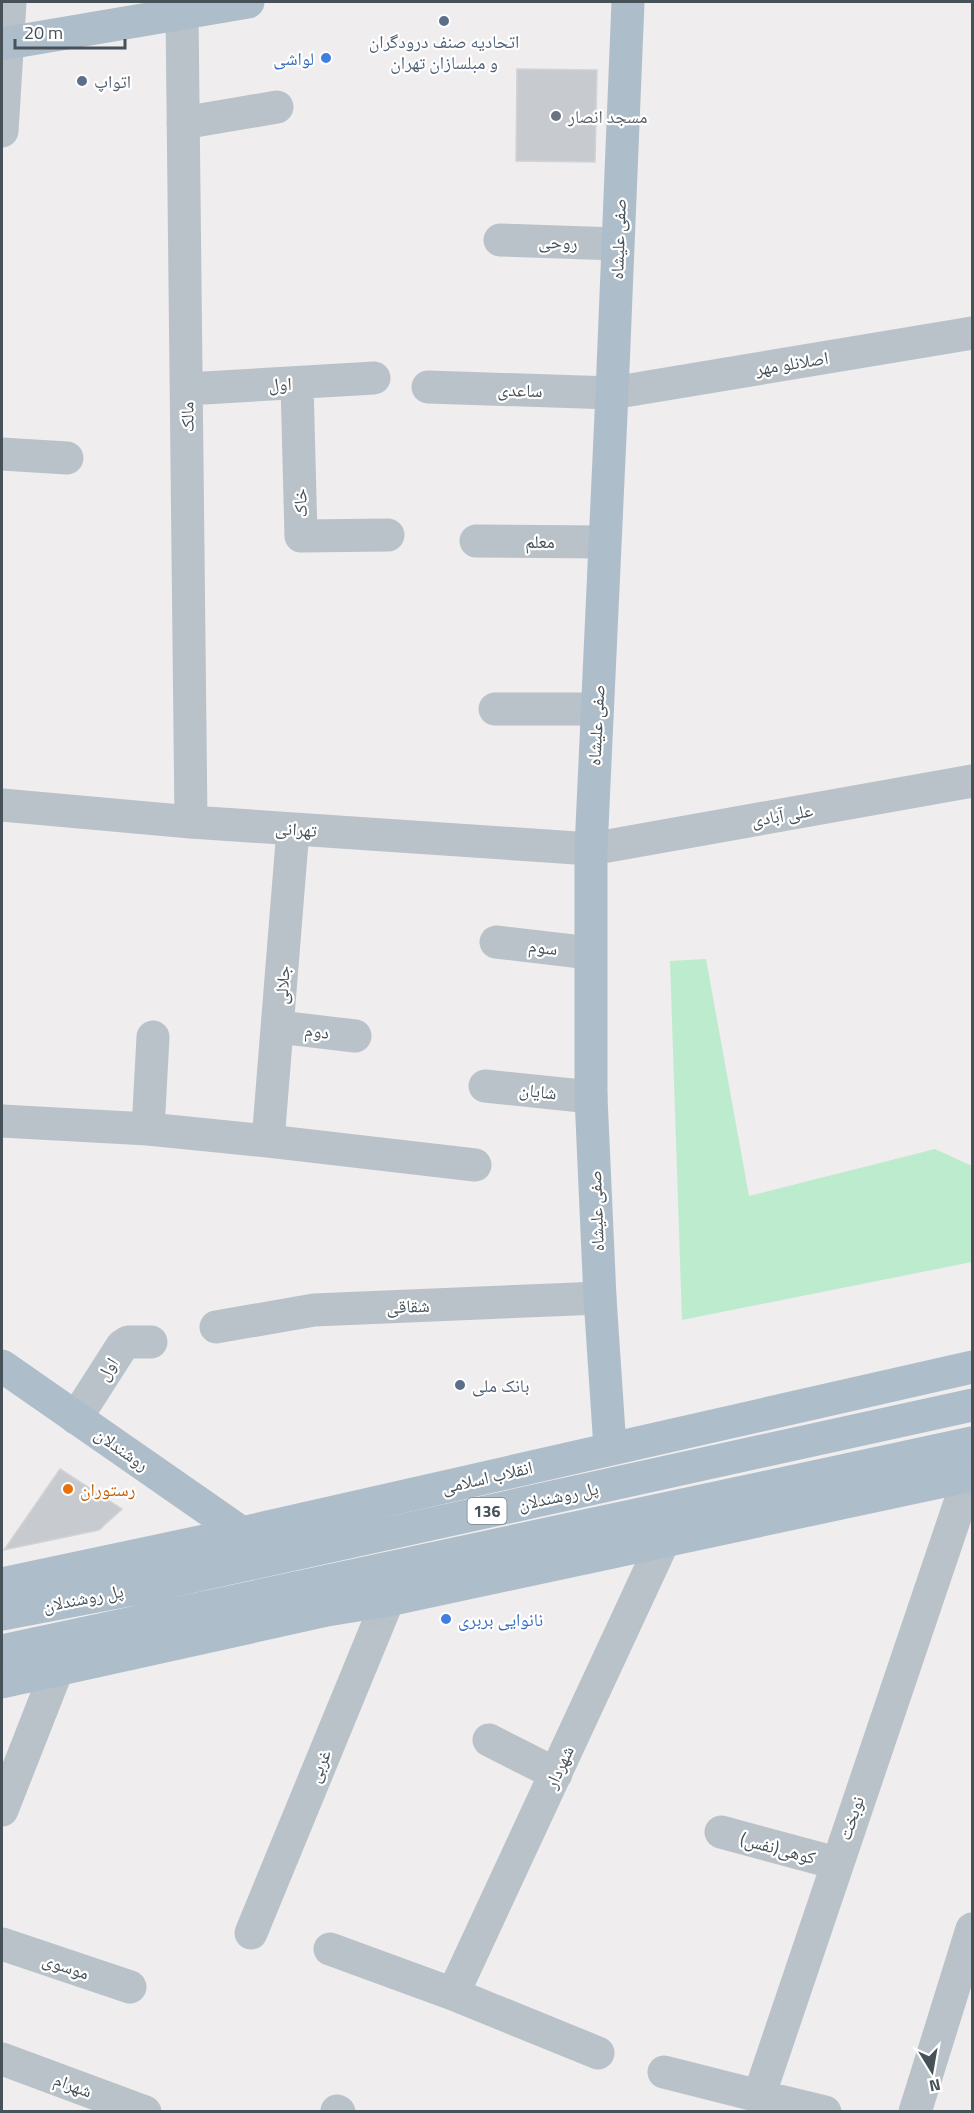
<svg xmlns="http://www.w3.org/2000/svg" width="974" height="2113" font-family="'Titillium Web','Noto Naskh Arabic',sans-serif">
<rect width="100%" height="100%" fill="#efeded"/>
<path fill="#bdebcd" d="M706,959L749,1196L935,1149L972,1166V1262L682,1320L670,961Z"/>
<path fill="#c7cacf" stroke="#d1d3d8" stroke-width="1.5" d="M517,69L597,70L595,162L516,161Z
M60,1469L122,1509L99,1530L4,1550Z"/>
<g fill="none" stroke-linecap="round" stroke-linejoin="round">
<path stroke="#b9c2c8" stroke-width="33" d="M182,13L191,822
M183,123L277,107
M2,131L10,2
M500,240L617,244
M297,383L301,536L388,535
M428,387L612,393L972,333
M187,389L374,378
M2,454L67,458
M476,541L604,542
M495,709H597
M2,805L191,822L591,849L972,781
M496,942L590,953
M279,1027L355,1036
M485,1086L591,1097
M2,1121L148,1129L268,1141L475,1165
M148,1129L153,1037
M268,1141L293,829
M216,1327L314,1310L600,1298
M76,1418L122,1346L128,1342H151
M489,1740L556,1774
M2,1810L57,1670
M721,1832L836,1863
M251,1933L388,1600
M2,1944L130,1987
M330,1949L453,1994L598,2053
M453,1994L664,1540
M2,2059L145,2112
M664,2072L759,2096
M337,2111L339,2112
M825,2112L759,2096L969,1476
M915,2112L972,1929"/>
<path stroke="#aebdca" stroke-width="33" d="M2,44L248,2
M2,1366L242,1533L252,1543
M610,1448L600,1298L591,1097V849L612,393L628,2
M2,1584L242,1533L972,1367
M2,1682L327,1610L388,1600L972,1475"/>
<path stroke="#aebdca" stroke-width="33" d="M2,1614L144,1587L972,1405
M2,1651L972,1443"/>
</g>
<g fill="#5c6f8a" stroke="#fff" stroke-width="2">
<circle cx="444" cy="21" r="6"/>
<circle cx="82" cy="81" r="6"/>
<circle cx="460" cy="1385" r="6"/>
</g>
<g fill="#3f7fe0" stroke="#fff" stroke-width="2">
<circle cx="326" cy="58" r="6"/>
<circle cx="446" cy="1619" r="6"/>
</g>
<circle fill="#6b7280" stroke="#fff" stroke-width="2" cx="556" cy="116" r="6"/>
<circle fill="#e8710a" stroke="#fff" stroke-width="2" cx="68" cy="1489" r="6"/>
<g text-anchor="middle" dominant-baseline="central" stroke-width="4.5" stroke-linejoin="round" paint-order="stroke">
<rect fill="#fff" stroke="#7e858a" stroke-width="1.5" x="467.5" y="1498" width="39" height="26" rx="4.5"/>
<g font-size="16" font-weight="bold" fill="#465158">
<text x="487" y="1511">136</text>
</g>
<g font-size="18" fill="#4e5e75" stroke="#fff" text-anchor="start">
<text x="444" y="41" text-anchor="middle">اتحادیه صنف درودگران<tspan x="444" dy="21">و مبلسازان تهران</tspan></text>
<text x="94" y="81">اتواپ</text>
<text x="472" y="1385">بانک ملی</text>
</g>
<g font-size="18" fill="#366cbe" stroke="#fff" text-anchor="end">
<text x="314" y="58">لواشی</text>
<text x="458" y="1619" text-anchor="start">نانوایی بربری</text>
</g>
<g font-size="18" fill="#5b616d" stroke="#fff" text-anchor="start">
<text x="568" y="116">مسجد انصار</text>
</g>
<g font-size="18" fill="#465158" stroke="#fff">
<text transform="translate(618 239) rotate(-88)">صفی علیشاه</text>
<text transform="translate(558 242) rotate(2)">روحی</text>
<text transform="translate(792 363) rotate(-9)">اصلانلو مهر</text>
<text transform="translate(280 384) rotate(-3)">اول</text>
<text transform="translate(520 390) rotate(2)">ساعدی</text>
<text transform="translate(187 417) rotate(-91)">مالک</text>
<text transform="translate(300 503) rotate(-92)">خاک</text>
<text x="540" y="541">معلم</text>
<text transform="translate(596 725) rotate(-87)">صفی علیشاه</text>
<text transform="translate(782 815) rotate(-10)">علی آبادی</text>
<text transform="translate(296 829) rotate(4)">تهرانی</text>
<text transform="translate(543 947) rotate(7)">سوم</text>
<text transform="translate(282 985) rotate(-86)">جلالی</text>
<text transform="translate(317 1031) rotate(7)">دوم</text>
<text transform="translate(538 1091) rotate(6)">شایان</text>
<text transform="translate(596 1211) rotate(-92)">صفی علیشاه</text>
<text transform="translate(408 1306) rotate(-2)">شقاقی</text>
<text transform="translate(107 1369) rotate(-58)">اول</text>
<text transform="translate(122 1449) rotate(35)">روشندلان</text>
<text transform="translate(487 1477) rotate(-13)">انقلاب اسلامی</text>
<text transform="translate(558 1496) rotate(-12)">پل روشندلان</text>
<text transform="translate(83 1598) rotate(-11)">پل روشندلان</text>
<text transform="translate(319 1766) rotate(-68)">غربی</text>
<text transform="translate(559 1767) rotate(-65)">شهردار</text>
<text transform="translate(851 1818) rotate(-71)">نوبخت</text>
<text transform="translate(778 1848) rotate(15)">کوهی(نفس)</text>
<text transform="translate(66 1966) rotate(19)">موسوی</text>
<text transform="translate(73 2085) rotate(20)">شهرام</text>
</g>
<g font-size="18" fill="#c56008" stroke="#fff" text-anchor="start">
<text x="80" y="1489">رستوران</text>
</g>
</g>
<rect width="974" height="2113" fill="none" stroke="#465158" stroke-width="6"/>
<g transform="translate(932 2071) rotate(169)" stroke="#ffffff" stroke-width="4.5" paint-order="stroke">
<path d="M0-4.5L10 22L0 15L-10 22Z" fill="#465158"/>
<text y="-9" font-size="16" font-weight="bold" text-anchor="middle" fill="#465158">N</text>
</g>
<path d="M15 39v9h110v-9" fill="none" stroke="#465158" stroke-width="3"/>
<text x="24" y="39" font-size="18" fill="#465158" stroke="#ffffff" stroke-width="4.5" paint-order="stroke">20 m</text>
</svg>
